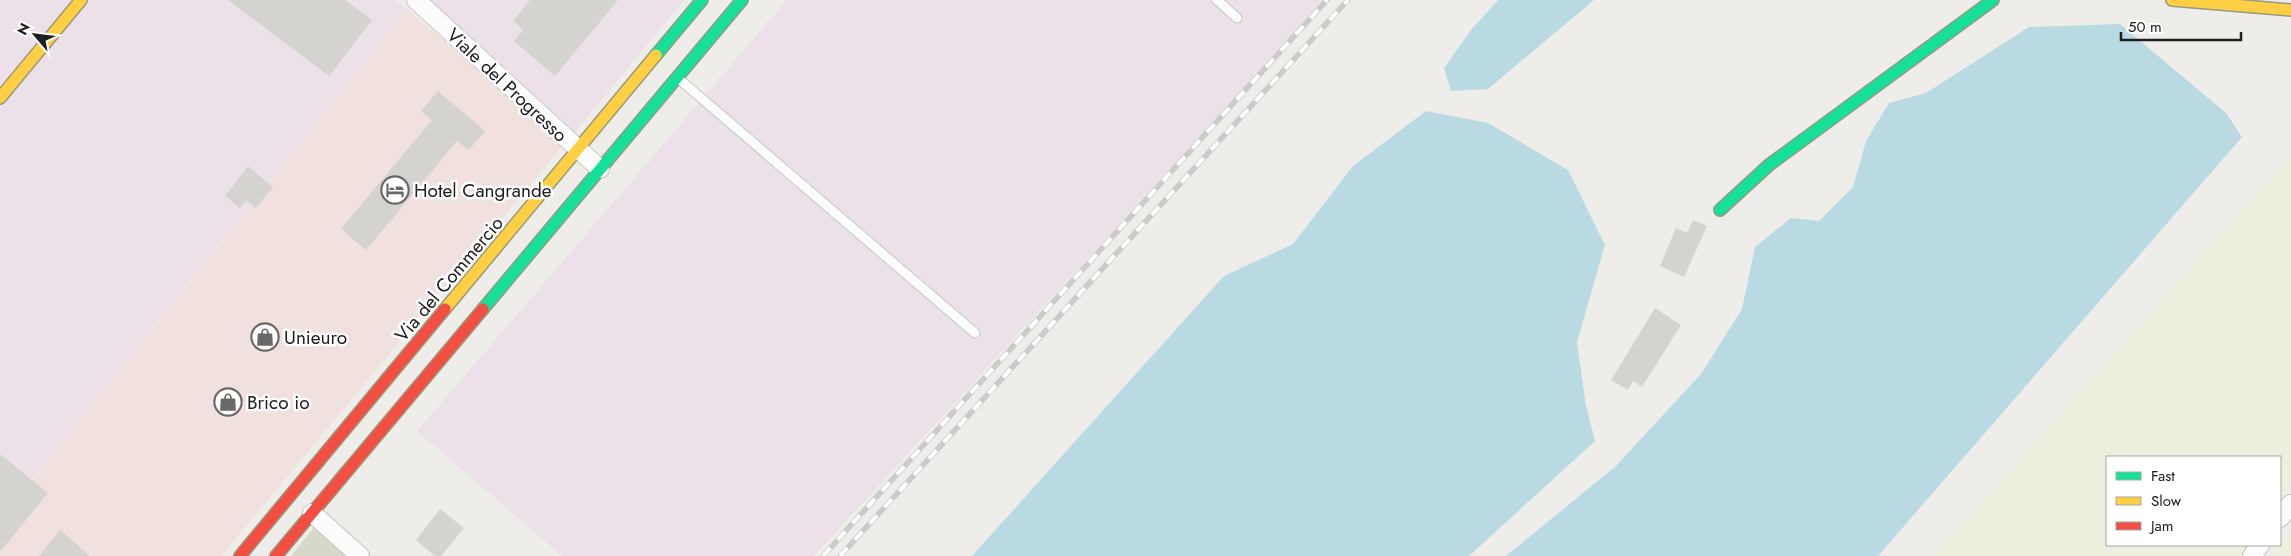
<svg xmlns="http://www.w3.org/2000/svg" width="2291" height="556" font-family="Jost,sans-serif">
<rect width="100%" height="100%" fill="#eeede9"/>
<path fill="#f1e1de" d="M407,9L565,143L221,556H0V520Z"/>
<path fill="#ece1e8" d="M0,0H395L407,9L0,519Z
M428,0H684L570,138Z
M787,0H1325L814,556H562L417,431Z"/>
<path fill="#d8d8ca" d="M315,526L348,556H291Z"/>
<path fill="#eeefdc" d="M2291,156V482L2280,497V457H2107V545H2249L2242,556H1935Z
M2291,531V556H2274Z"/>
<path fill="#badae3" d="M1498,0H1594L1488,89L1451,91L1444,68L1471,30Z
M2120,24L2226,113L2242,137L1878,556H1506L1616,466L1701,374L1742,309L1755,247L1791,218L1819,221L1853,187L1866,141L1889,103L1926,93L2029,27Z
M1426,111L1488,123L1568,170L1605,245L1577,342L1586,406L1595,441L1469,556H972L1224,276L1293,244L1353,166Z"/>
<path fill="#d5d3d0" d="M228,0H345L372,20L329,76Z
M530,0H618L555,76L514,41L523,30L513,21Z
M438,91L485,131L469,150L457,141L366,250L341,229L432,120L421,111Z
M248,166L273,187L256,208L246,200L240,208L225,196Z
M1693,220L1707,226L1684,277L1660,266L1676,228L1687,233Z
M1655,308L1681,325L1642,387L1633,381L1628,390L1611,380Z
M0,454L48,493L0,552Z
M440,509L464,528L441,556H435L416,540Z
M60,530L90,556H39Z"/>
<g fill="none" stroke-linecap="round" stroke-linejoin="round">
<g stroke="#c7c6c5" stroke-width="11">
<path id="lane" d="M1217,0L1237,18
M679,79L975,333"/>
</g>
<g stroke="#c7c6c5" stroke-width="20">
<path id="street" d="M416,0L600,169
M312,513L360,556
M2280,518L2291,504
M2252,556L2260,545"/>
</g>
<g stroke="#979a7f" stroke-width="14">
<path id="fast" d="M656,55L702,0
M1720,210L1769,165L1993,0
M483,309L742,0"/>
</g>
<g stroke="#979a7f" stroke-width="14">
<path id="slow" d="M2172,0L2291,10
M0,98L81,0
M445,309L656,55"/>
</g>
<g stroke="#979a7f" stroke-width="14">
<path id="jam" d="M240,556L445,309
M276,556L483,309"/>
</g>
<use href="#lane" stroke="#fcfcfc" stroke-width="9"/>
<use href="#street" stroke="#fcfcfc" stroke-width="18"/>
<use href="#fast" stroke="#16e098" stroke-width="11"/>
<use href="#slow" stroke="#ffcf43" stroke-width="11"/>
<use href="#jam" stroke="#f24e42" stroke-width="11"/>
<g stroke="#cbcbca" stroke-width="5.5">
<path id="rail" d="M823,556L1327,0
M840,556L1348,0"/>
</g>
<use href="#rail" stroke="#fff" stroke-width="4" stroke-dasharray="11" stroke-linecap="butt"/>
</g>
<defs>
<g id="hotel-ring" transform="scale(1.4375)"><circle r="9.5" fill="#fff" stroke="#686866" stroke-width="1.5"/><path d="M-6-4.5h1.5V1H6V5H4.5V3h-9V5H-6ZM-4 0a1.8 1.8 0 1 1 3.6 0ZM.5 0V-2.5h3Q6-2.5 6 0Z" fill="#686866"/></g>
<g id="shop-ring" transform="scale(1.4375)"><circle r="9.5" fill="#fff" stroke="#686866" stroke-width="1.5"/><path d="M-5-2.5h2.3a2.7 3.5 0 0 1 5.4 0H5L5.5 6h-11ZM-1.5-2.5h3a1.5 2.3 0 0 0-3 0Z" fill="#686866"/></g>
</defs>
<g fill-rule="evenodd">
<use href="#hotel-ring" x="395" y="190"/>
<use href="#shop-ring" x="265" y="337"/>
<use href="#shop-ring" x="228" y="402"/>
</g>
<g text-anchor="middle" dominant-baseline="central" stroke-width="5" stroke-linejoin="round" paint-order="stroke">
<g font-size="19" fill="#202020" stroke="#fff">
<text transform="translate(507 85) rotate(43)">Viale del Progresso</text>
<text transform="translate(449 279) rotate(-50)">Via del Commercio</text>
</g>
<g font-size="19" fill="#202020" stroke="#fff" text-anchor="start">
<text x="414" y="190">Hotel Cangrande</text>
<text x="284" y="337">Unieuro</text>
<text x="247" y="402">Brico io</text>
</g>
</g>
<rect x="2106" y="456" width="175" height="90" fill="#ffffff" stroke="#a6a6a6"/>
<rect x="2116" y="472" width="25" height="8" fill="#16e098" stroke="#a6a6a6"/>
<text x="2151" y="481" font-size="15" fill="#202020">Fast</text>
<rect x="2116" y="497" width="25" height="8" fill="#ffcf43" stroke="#a6a6a6"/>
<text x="2151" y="506" font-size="15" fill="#202020">Slow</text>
<rect x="2116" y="522" width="25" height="8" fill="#f24e42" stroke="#a6a6a6"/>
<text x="2151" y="531" font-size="15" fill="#202020">Jam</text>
<g transform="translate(35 35) rotate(298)" stroke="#ffffff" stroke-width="4" paint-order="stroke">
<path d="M0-4L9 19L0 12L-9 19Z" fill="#202020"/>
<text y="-8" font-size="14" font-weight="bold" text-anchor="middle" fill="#202020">N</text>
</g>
<path d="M2121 32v8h120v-8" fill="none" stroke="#202020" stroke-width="2.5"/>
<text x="2128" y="32" font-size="15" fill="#202020" stroke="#ffffff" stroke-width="4" paint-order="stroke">50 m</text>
</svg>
